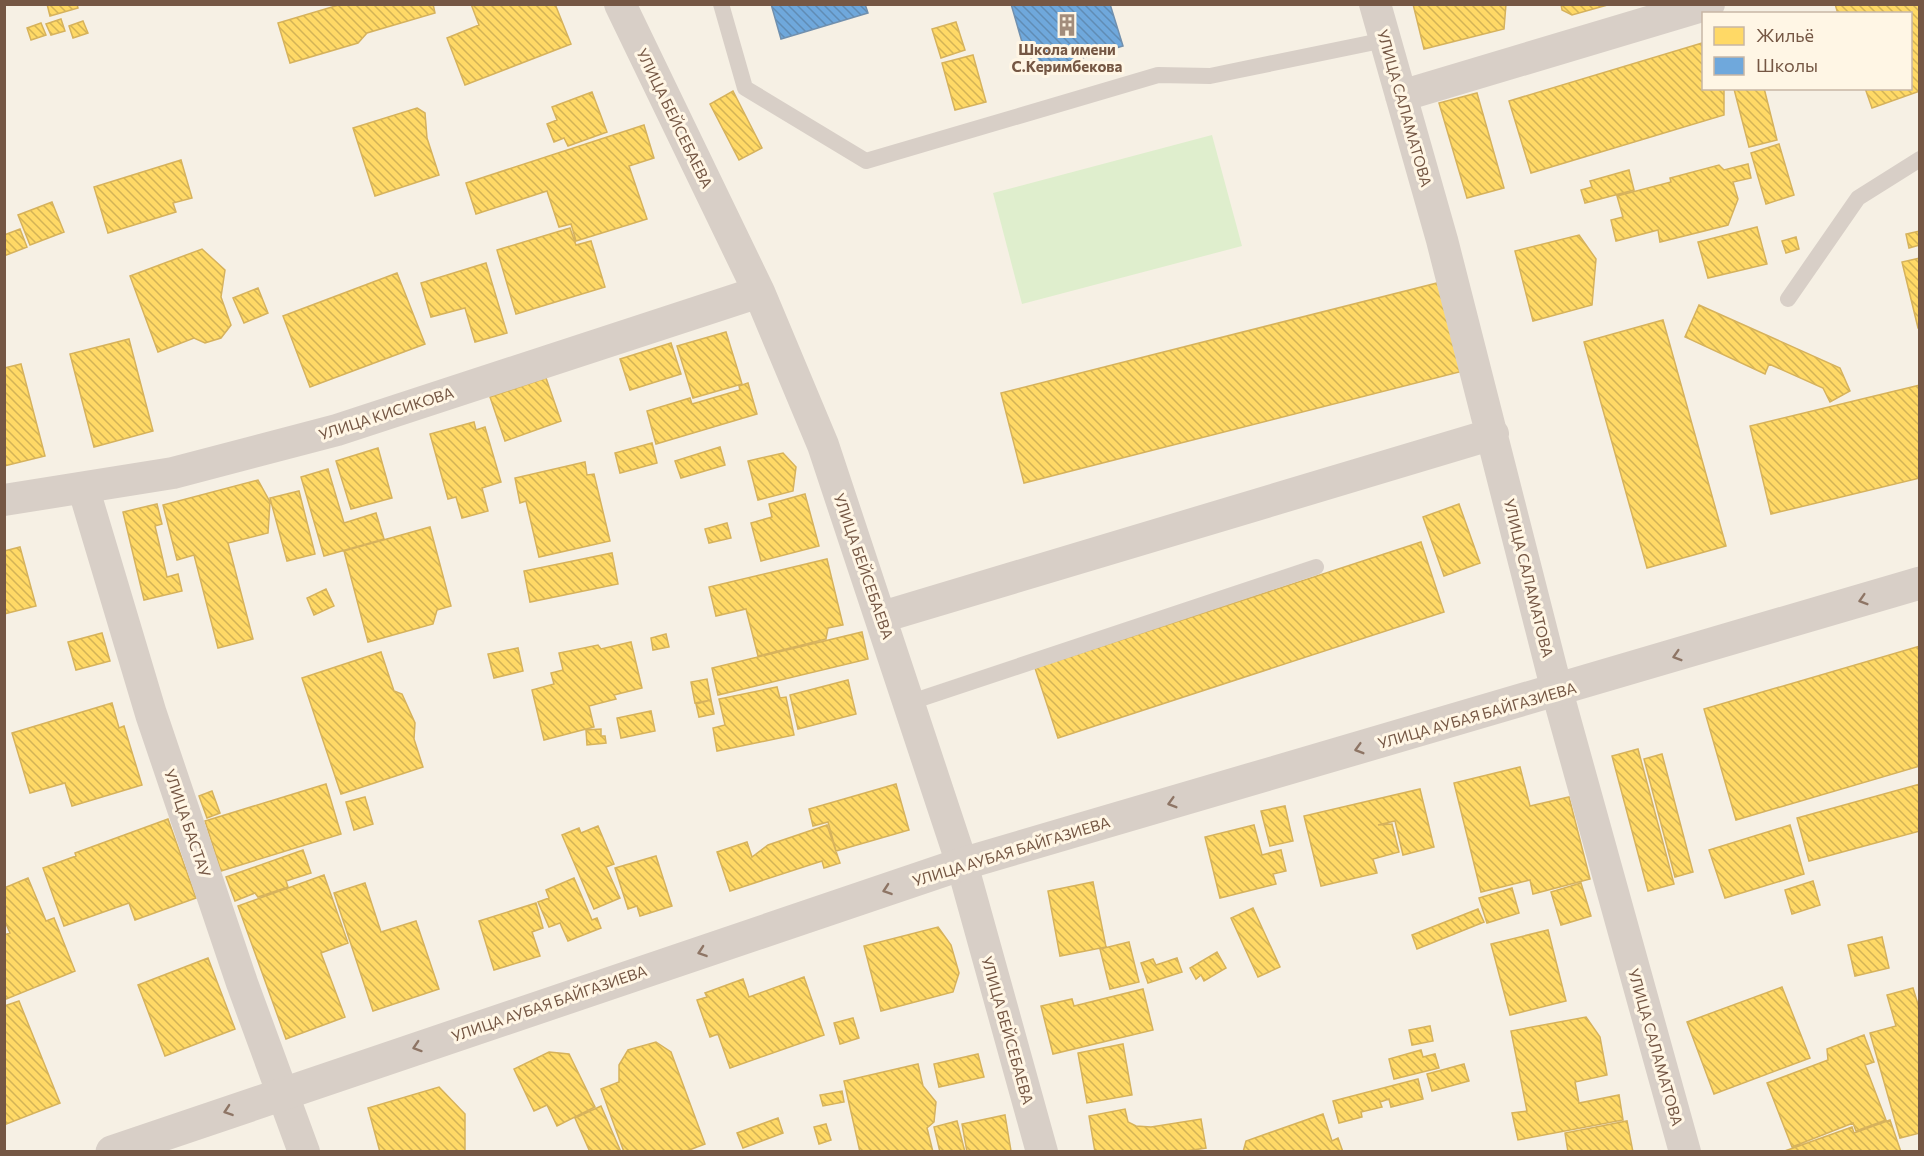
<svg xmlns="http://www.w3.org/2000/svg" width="1924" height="1156" font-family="Commissioner,sans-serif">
<defs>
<pattern id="homes-back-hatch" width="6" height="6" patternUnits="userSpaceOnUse" patternTransform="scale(1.5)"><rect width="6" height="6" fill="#ffd966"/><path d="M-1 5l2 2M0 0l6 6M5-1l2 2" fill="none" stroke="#d3b356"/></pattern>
<pattern id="schools-back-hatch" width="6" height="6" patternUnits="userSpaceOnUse" patternTransform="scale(1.5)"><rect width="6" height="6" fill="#6fa8dc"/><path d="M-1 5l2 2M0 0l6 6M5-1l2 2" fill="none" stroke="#608cb4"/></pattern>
</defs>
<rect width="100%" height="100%" fill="#f6f0e4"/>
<path fill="#dfeecd" d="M1212,135L1242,246L1022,304L993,193Z"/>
<path fill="url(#homes-back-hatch)" stroke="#d6b25c" stroke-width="1.5" d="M47,4H77L78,8L50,16Z
M342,4H433L435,13L367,33L358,43L290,63L278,23Z
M471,4H555L571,44L465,85L447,38L479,25Z
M1413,4H1506L1504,29L1424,49Z
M1561,4H1611L1572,15L1562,10Z
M1835,4H1920V91L1872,108L1865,88H1910V14H1838Z
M61,19L65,31L51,35L46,24Z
M83,21L88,33L73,38L69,26Z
M956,22L965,50L941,58L932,29Z
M41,23L46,35L31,40L27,28Z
M1702,43L1704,88H1724V115L1531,173L1509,101Z
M973,55L986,102L955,110L942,63Z
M1764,88L1777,140L1749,147L1734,89Z
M733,91L762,148L739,160L710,104Z
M592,92L607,132L568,146L564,138L554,142L547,124L557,120L552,107Z
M1477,93L1504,188L1467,198L1439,103Z
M417,108L425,113L427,138L439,175L375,196L353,128Z
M644,125L654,158L629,166L647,219L576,241L571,224L559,227L547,191L476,214L466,183Z
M1779,144L1794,195L1766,204L1751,153Z
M181,160L192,198L173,203L176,212L108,233L94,187Z
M1748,164L1751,178L1733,182L1738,199L1728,225L1660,242L1658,230L1616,241L1611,220L1623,217L1617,196L1671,182L1670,178L1719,165L1724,170Z
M1629,170L1634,190L1585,203L1581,190L1592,187L1590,181Z
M52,202L64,232L30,245L18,215Z
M1757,227L1767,264L1708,278L1698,242Z
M570,228L576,245L591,241L605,287L516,314L497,250Z
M20,229L27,247L4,256V235Z
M1920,231V245L1909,248L1906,234Z
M1579,235L1596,259L1592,305L1533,321L1515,251Z
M1796,237L1799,249L1786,253L1782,241Z
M202,249L225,270L221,297L231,325L221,338L205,343L194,338L158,352L130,276Z
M1920,258V328H1918L1902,262Z
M486,263L507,333L475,342L465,308L431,317L421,283Z
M397,273L425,344L310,387L283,316Z
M1445,281L1467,370L1024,483L1001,393Z
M258,288L268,313L244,323L233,298Z
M1699,305L1840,368L1850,391L1830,402L1823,388L1769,364L1765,374L1685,337Z
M1663,320L1726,546L1647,568L1584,342Z
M726,332L742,384L693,398L677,346Z
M129,339L153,431L94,447L70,354Z
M671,343L681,374L630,390L620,359Z
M21,364L45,456L4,466V368Z
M546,378L561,421L505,441L490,397Z
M748,383L757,414L656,444L647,411L690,398L692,404L740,390L739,386Z
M1920,385V478L1771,514L1750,426Z
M474,422L476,430L485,427L501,482L482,488L488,511L462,518L456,497L448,499L430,434Z
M652,443L657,463L620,473L615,453Z
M720,447L725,465L681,478L675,461Z
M378,448L392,498L351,509L336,461Z
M783,453L796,467L793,491L758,500L748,461Z
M585,462L587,475L594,474L610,541L539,557L526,501L520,503L515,478Z
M328,469L344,523L376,513L384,539L324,556L301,477Z
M258,480L270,502L268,533L228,543L253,639L218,648L194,555L177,560L163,505Z
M299,491L315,554L287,561L270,498Z
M805,494L819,546L761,561L751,523L772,517L769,504Z
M157,504L162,524L155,526L167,577L178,574L182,591L144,600L123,512Z
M1459,504L1480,563L1444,576L1423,517Z
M727,523L731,538L709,543L705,529Z
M430,527L451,606L437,610L433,624L368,642L344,551Z
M1421,542L1444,612L1058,738L1035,668Z
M20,547L36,606L4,614V551Z
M612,553L618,584L530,602L524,571Z
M827,559L843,625L828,628L826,639L758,656L746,609L716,616L709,587Z
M326,589L334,606L314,615L307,598Z
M862,632L868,659L718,695L712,668Z
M102,633L110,661L76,670L68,642Z
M666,634L669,647L653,650L651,638Z
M631,642L642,688L614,695L616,699L589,706L594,727L544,740L532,690L554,684L551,673L563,670L559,653L598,645L601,649Z
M1920,646V766L1736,820L1704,709Z
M518,648L523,671L494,678L488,654Z
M381,652L394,691L402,694L415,723L414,739L423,767L341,794L302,678Z
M707,679L711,700L695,703L691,682Z
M848,680L856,714L798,729L790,695Z
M777,687L780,698L786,697L794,735L717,751L713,728L725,725L719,699Z
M711,700L714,714L699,717L696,704Z
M112,703L119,728L124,726L142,785L72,806L65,783L30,793L12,733Z
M651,711L655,731L621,738L617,718Z
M601,729V736H605L606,743L587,745L586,730Z
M1638,749L1674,884L1648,891L1612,756Z
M1662,754L1693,872L1675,877L1644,759Z
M1520,767L1530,806L1569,797L1590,879L1533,894L1530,880L1481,892L1454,783Z
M326,784L341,834L221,871L205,821Z
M896,784L909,830L836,851L828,822L813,826L809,809Z
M1920,784V831L1809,861L1797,818Z
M1420,789L1434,847L1403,855L1395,821L1378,825L1392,824L1399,852L1373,859L1377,873L1321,886L1304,816Z
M212,791L220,813L207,818L199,796Z
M365,797L373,824L354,830L346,802Z
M1285,806L1293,841L1270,846L1261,811Z
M168,819L196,898L135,920L129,903L64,926L43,868L76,856L75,853Z
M827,825L840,863L824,868L822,861L730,891L717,852L747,842L752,857L768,845Z
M1254,825L1262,855L1281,850L1286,871L1273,874L1276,884L1220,898L1205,837Z
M1790,825L1804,874L1725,898L1709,850Z
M598,826L614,864L606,867L620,898L594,909L562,835L579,828L581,833Z
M303,850L311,873L286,881L288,887L258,897L255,893L235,901L226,877Z
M656,856L672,906L640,916L637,906L628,909L615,868Z
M324,875L348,943L321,953L345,1017L286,1039L238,906Z
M28,878L46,921L54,918L75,971L4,1000V935L10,933L4,919V888Z
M574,878L592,920L597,918L601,928L568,941L560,923L549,927L538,902L549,898L546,890Z
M1813,881L1820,905L1792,914L1785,890Z
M1093,882L1106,947L1060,956L1048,891Z
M365,883L381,932L416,921L439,989L373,1011L334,893Z
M1581,883L1591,916L1561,925L1551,892Z
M1512,888L1519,913L1487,923L1479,898Z
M536,903L543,928L532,932L540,956L494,970L479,921Z
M1253,908L1280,967L1258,977L1231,918Z
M1478,909L1484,922L1417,949L1412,935Z
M938,927L951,945L959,973L953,992L881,1011L864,946Z
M1548,930L1566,1001L1510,1015L1491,944Z
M1882,937L1889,968L1855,976L1848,945Z
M1129,942L1139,982L1110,989L1100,949Z
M1217,952L1226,968L1204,981L1201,975L1196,979L1190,968Z
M208,958L235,1029L165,1056L138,985Z
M1177,958L1182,972L1148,983L1141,963L1153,959L1156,965Z
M804,977L824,1035L730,1068L718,1034L710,1037L697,1000L707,997L705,993L743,979L749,997Z
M1782,987L1810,1058L1714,1094L1687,1022Z
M1913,988L1920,1011V1133L1900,1138L1870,1033L1896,1026L1887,995Z
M1143,989L1153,1030L1053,1054L1041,1006L1072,999L1074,1006Z
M19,1001L60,1103L4,1125V1006Z
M1586,1017L1600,1037L1607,1075L1575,1082L1579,1103L1619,1095L1623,1120L1518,1140L1512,1113L1527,1111L1511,1031Z
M853,1018L859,1038L840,1044L834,1023Z
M1430,1026L1433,1041L1412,1045L1409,1030Z
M1864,1035L1874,1062L1865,1065L1886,1120L1856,1131L1853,1123L1792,1147L1767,1083L1828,1060L1827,1049Z
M656,1042L671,1052L705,1144L684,1152H624L601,1089L619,1082V1065L628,1050Z
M1123,1044L1132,1095L1087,1103L1078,1053Z
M1421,1050L1423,1057L1435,1054L1439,1068L1394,1079L1389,1059Z
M549,1052L569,1054L595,1107L557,1126L547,1105L534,1111L514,1069Z
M978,1054L984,1077L939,1087L934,1064Z
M918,1064L923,1086L936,1102L934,1122L927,1128L933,1152H860L844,1081Z
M1464,1064L1469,1081L1432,1091L1427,1074Z
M1418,1079L1423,1099L1391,1107L1389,1099L1380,1102L1382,1107L1361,1112L1362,1117L1339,1123L1333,1101Z
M439,1087L465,1114V1152H380L368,1108Z
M842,1091L844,1102L823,1106L820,1095Z
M601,1106L621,1152H590L575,1118Z
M1125,1109L1128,1122L1136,1126L1151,1127L1201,1119L1206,1148L1179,1152H1095L1089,1116Z
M1323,1114L1332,1141L1338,1138L1343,1152H1243L1246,1141Z
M1005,1115L1011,1151L967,1152L962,1124Z
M778,1118L783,1133L743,1148L737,1133Z
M1890,1120L1901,1152H1782L1852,1127L1854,1133Z
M957,1121L965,1152H940L934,1127Z
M1627,1121L1633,1152H1568L1565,1133Z
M826,1124L831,1140L819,1144L814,1127Z"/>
<path fill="url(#schools-back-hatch)" stroke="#7190ae" stroke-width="1.5" d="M771,4H865L868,13L781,39Z
M1011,4H1110L1123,46L1031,73Z"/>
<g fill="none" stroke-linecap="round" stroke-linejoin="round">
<path stroke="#d8cfc7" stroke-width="16" d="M721,4L745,88L866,161L1158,75L1210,76L1385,40
M1788,299L1858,198L1920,159
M908,703L1316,567"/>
<path stroke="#d8cfc7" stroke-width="32" d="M620,4L759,292L823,445L962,864L1042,1152
M1375,4L1442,240L1557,691L1685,1152
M1401,96L1709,4
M84,490L151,714L242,983L304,1152
M4,500L173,473L337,430L759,292
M882,617L1493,434"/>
<path stroke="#d8cfc7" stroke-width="33" d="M112,1152L962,864L1920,583"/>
</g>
<defs><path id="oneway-chevron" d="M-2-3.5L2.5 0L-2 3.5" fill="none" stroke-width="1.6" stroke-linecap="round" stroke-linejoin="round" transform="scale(1.5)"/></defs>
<g stroke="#8e7565">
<use href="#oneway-chevron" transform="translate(1863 600) rotate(163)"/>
<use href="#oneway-chevron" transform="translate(1677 656) rotate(163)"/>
<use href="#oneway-chevron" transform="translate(1359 749) rotate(164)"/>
<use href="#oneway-chevron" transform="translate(1172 803) rotate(164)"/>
<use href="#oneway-chevron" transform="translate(887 890) rotate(161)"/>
<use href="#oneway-chevron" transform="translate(702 952) rotate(161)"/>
<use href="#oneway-chevron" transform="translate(417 1047) rotate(162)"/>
<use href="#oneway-chevron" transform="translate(228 1111) rotate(161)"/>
</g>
<defs>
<g id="building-bare" transform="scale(1.8)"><path d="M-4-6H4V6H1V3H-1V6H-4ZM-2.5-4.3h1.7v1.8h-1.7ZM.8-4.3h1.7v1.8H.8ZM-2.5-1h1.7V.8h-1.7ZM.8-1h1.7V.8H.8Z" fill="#a28d7c" stroke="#fff6e5" stroke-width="2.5" paint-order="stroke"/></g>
</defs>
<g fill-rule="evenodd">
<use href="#building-bare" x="1067" y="25"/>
</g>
<g text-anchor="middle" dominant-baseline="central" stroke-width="6" stroke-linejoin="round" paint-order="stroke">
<g font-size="15" font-weight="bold" fill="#755744" stroke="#fff6e5">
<text x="1067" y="49">Школа имени<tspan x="1067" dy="17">С.Керимбекова</tspan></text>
</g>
<g font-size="15" fill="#755744" stroke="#fff6e5">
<text transform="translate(1405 108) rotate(74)">УЛИЦА САЛАМАТОВА</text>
<text transform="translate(675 118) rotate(64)">УЛИЦА БЕЙСЕБАЕВА</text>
<text transform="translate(386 413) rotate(-18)">УЛИЦА КИСИКОВА</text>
<text transform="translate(864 566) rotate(71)">УЛИЦА БЕЙСЕБАЕВА</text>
<text transform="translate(1529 578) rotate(76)">УЛИЦА САЛАМАТОВА</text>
<text transform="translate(1477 715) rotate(-16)">УЛИЦА АУБАЯ БАЙГАЗИЕВА</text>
<text transform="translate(188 823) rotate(71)">УЛИЦА БАСТАУ</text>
<text transform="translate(1011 851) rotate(-17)">УЛИЦА АУБАЯ БАЙГАЗИЕВА</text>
<text transform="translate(549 1003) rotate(-19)">УЛИЦА АУБАЯ БАЙГАЗИЕВА</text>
<text transform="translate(1008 1030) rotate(74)">УЛИЦА БЕЙСЕБАЕВА</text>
<text transform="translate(1656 1047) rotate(74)">УЛИЦА САЛАМАТОВА</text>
</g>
</g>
<rect width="1924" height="1156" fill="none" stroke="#755744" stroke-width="12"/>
<rect x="1702" y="12" width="210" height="78" fill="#fff6e5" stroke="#c8b6a5" stroke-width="1.5"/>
<rect x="1714" y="27" width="30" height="18" fill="#ffd966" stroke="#c8b6a5" stroke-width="1.5"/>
<text x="1756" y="42" font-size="18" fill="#755744">Жильё</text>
<rect x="1714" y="57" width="30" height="18" fill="#6fa8dc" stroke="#c8b6a5" stroke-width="1.5"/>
<text x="1756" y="72" font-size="18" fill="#755744">Школы</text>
</svg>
